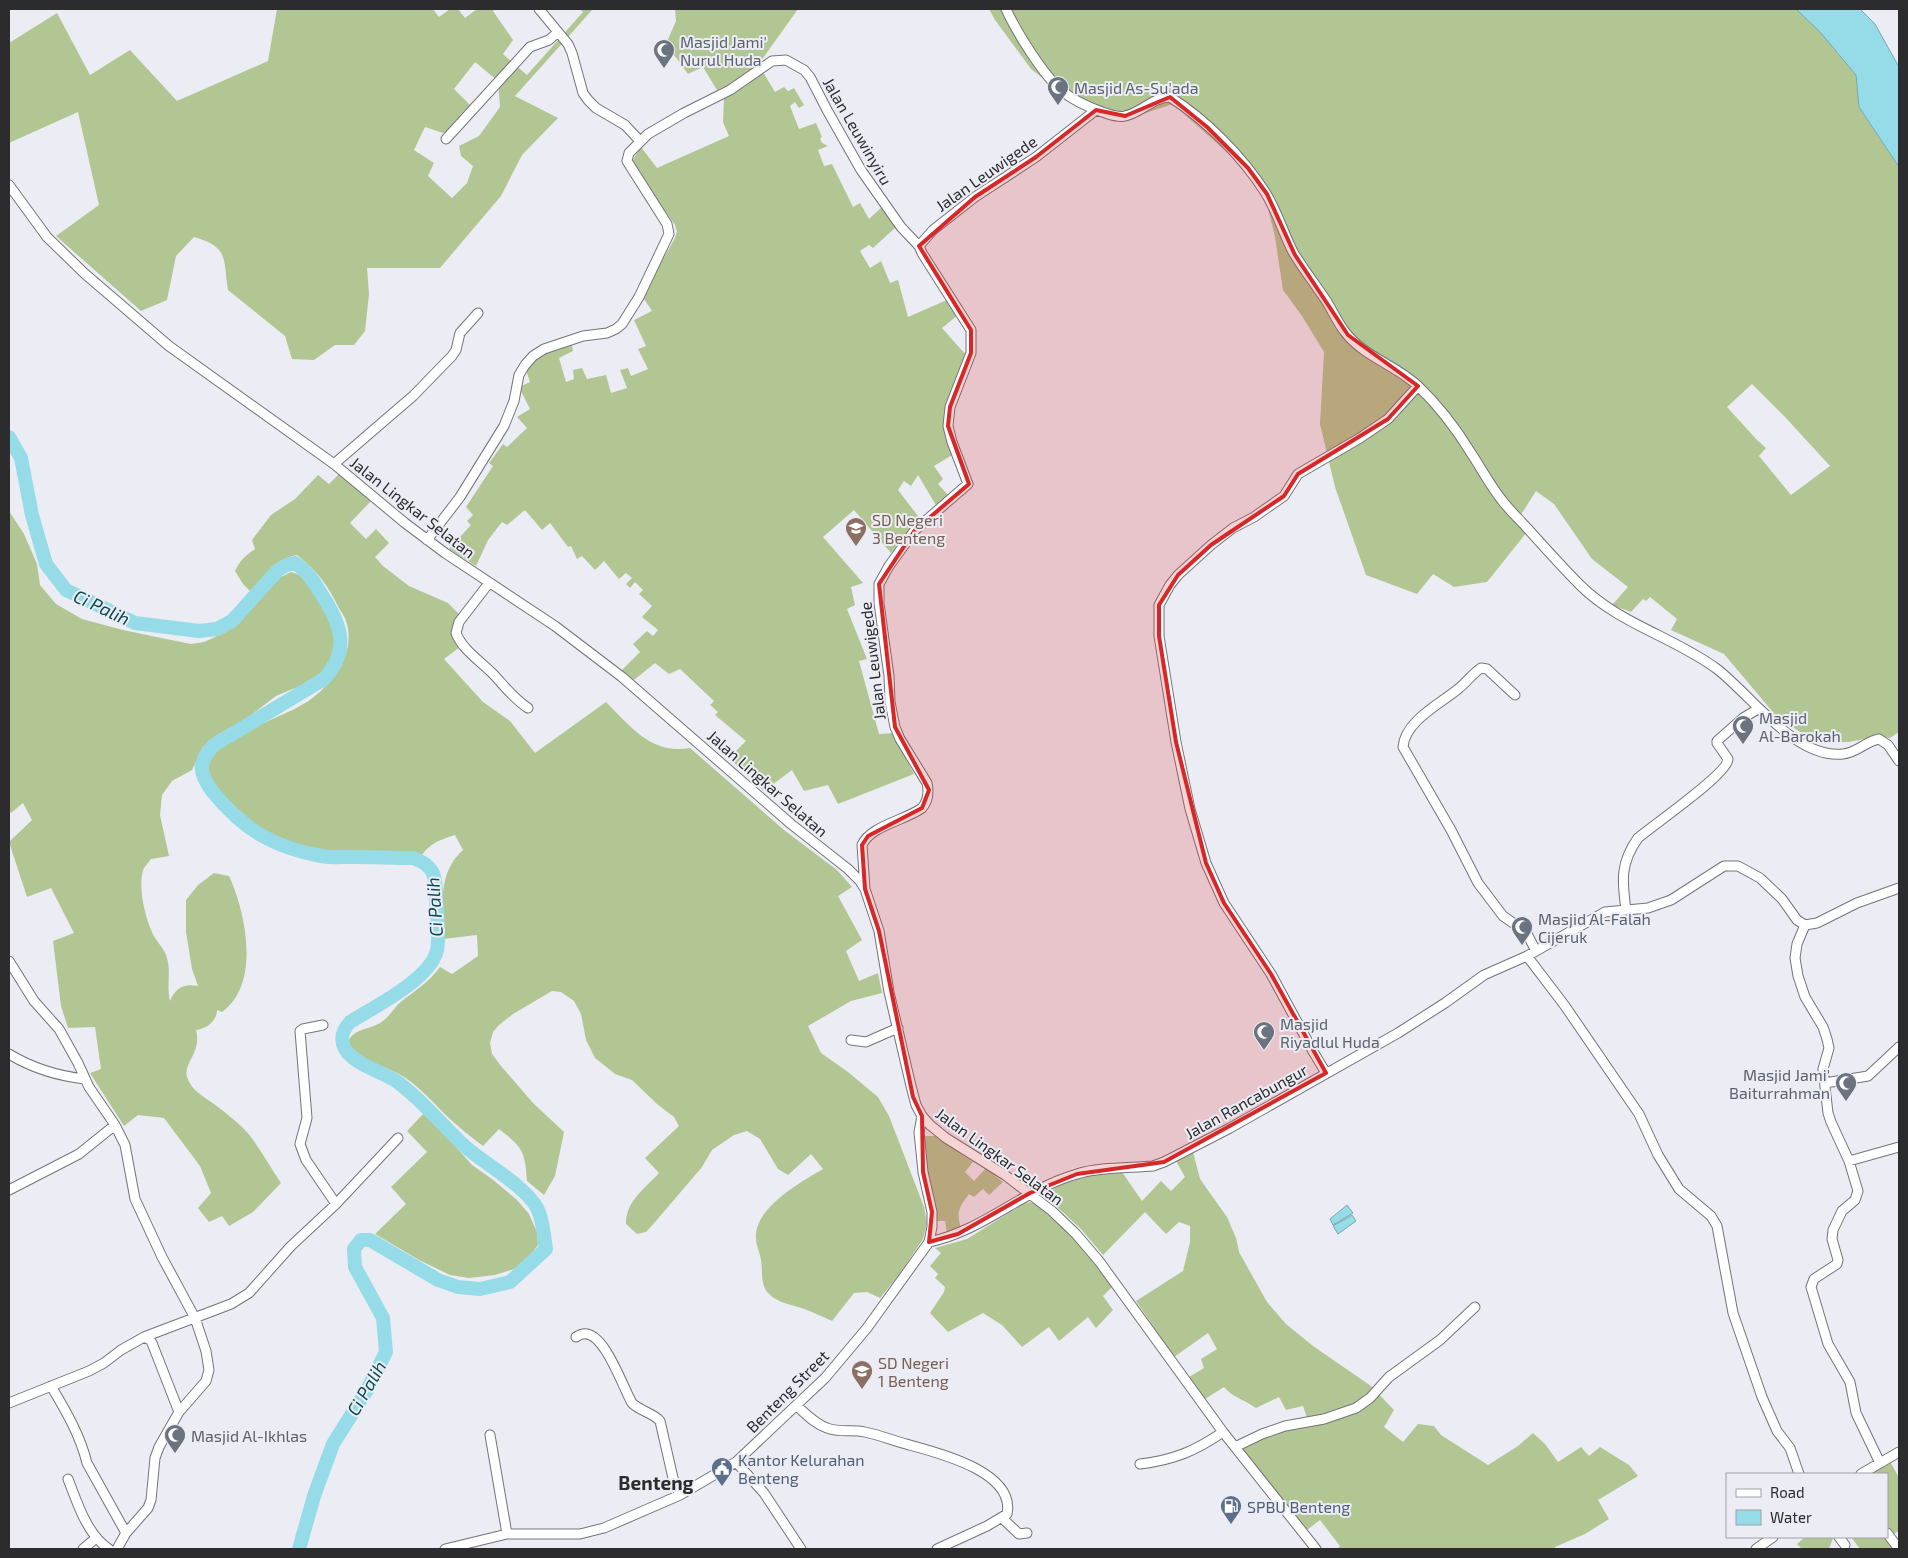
<svg xmlns="http://www.w3.org/2000/svg" width="1908" height="1558" font-family="'Exo 2',sans-serif">
<rect width="100%" height="100%" fill="#ecedf4"/>
<path fill="#b1c693" fill-rule="evenodd" d="M277,9H433L439,17L450,9H458L465,18L477,9H496L493,11L513,40L503,54L527,75L583,12L580,9H593L515,96L558,118L522,155L501,196L440,268H367L369,294L365,331L354,345H335L314,360L292,359L285,336L228,290C223,258 229,247 194,237L176,256L167,300L141,311L56,236L99,205L78,112L9,143V43L57,13L90,75L130,50L177,101L268,61ZM475,62L498,81L500,107L479,136L459,146L461,156L473,166L467,183L452,198L428,176L434,163L414,150L425,127L443,133L466,123L460,115L470,105L454,89Z
M675,9H798L758,65L741,79L717,90L703,67L688,74L666,44L676,21Z
M989,9H1796L1820,32L1856,75L1859,107L1899,167V732L1890,738L1879,736L1849,742H1830L1808,737L1777,717L1724,654L1671,630L1677,619L1650,597L1646,601L1643,599L1631,612L1612,605L1628,587L1592,559L1554,504L1536,491L1517,521L1527,532L1487,582L1454,587L1433,574L1417,594L1366,575L1335,487L1320,424L1324,352L1302,316L1283,290L1275,237L1266,200L1250,173L1173,104L1121,121L1100,116L1077,105L1031,69L995,20ZM1752,384L1786,418L1830,466L1791,495L1759,456L1766,448L1757,440L1727,407Z
M763,72L775,92L784,87L788,91L794,88L804,105L799,108L795,102L790,106L799,129L816,123L822,137L820,139L822,143L828,146L818,150L824,166L832,164L853,207L860,203L869,219L882,207L896,227L873,248L869,245L860,251L870,268L881,261L890,283L898,280L908,317L949,299L958,315L942,328L966,355L948,405L954,454L934,466L943,479L938,484L949,496L937,507L918,475L911,486L904,481L898,490L921,520L913,526L891,553L854,510L823,537L863,583L851,587L855,605L847,609L867,659L859,661L879,734L893,733L914,774L838,804L828,785L804,791L792,770L764,791L729,758L746,741L715,715L718,712L710,705L714,701L680,669L669,674L655,663L634,680L621,671L640,652L633,644L647,631L653,636L658,630L642,617L652,606L639,594L643,590L635,582L630,588L626,584L632,578L626,573L619,579L604,561L595,570L582,556L577,559L571,546L568,547L550,523L542,530L525,510L507,525L502,522L488,540L476,566L449,549L471,525L467,521L473,515L466,507L493,466L489,463L503,444L507,447L527,428L517,417L530,409L519,387L530,382L526,370L535,357L571,342L573,351L559,358L566,382L574,379L573,370L582,368L587,379L606,375L611,393L627,388L620,370L628,368L631,376L648,369L638,349L646,346L634,320L652,311L642,296L674,240L677,232L675,225L632,164L634,158L641,147L657,168L729,136L723,122L724,98Z
M339,474L372,500L350,523L366,539L376,529L389,543L375,557L383,566L409,586L448,603L460,615L451,630L460,647L444,659L483,702L510,721L535,753L606,702C631,727 652,755 690,748L784,830L837,870L852,887L838,896L862,940L846,951L859,981L878,973L882,993L851,1001L808,1026L821,1053L848,1072L878,1097L889,1116L924,1207L927,1224L923,1239L898,1276L880,1298L867,1292L854,1293L832,1321C823,1317 815,1313 807,1310C795,1305 778,1304 768,1293C760,1284 763,1271 761,1260C760,1253 756,1245 756,1238C754,1208 801,1182 823,1169L811,1154L788,1175L778,1169L760,1139L747,1131L734,1135L712,1150L702,1167L656,1221L646,1232L637,1234L626,1224C626,1200 645,1189 659,1173L645,1158L679,1126L674,1117L657,1104L632,1080L615,1074L595,1058L586,1040L581,1014L574,1001L561,992L552,991L513,1014L499,1025L493,1032L490,1043L492,1054L501,1066L533,1103L564,1132L555,1176L544,1195L527,1181C525,1150 522,1147 499,1129L483,1146C472,1138 461,1129 450,1119C434,1104 418,1084 399,1074C380,1064 360,1061 348,1042C354,1027 372,1030 383,1021C391,1015 395,1006 402,1001C417,989 428,983 440,967L452,974L478,956L477,935L443,939C443,907 437,873 463,850L455,835C442,839 430,843 422,855C406,850 390,852 373,852C357,852 340,854 324,852C288,848 252,831 228,803C220,794 207,782 207,768C206,743 279,718 298,707C327,692 358,656 346,621C345,617 341,612 339,608C327,584 318,572 297,555C277,558 264,577 251,592L243,584L235,571C240,560 246,555 255,549L252,540L271,515L295,499L318,475L329,484Z
M9,511L24,534L37,564L40,585L56,604L82,619L123,630L171,640L191,644L204,642L226,632L238,622L277,579L291,572L300,575L312,590L326,614L336,634V653L324,673L314,680L276,696L243,721L217,735L203,747L192,770L172,781L162,795L160,815L169,856L151,859C149,862 146,865 144,868C137,884 145,917 152,932C155,940 163,947 166,955C172,970 166,986 170,1001C175,988 184,983 198,986L192,969L186,932V900L198,885L214,873L229,876C246,913 261,984 222,1012L217,1010C217,1021 206,1029 196,1030C202,1053 183,1063 187,1077C191,1090 204,1097 214,1104C227,1114 241,1124 251,1137C262,1152 271,1168 281,1183L253,1212L229,1226L222,1216L209,1222L198,1208L211,1193L200,1166L164,1118L138,1115L124,1126L90,1073L101,1069L95,1027L68,1028L61,1006L53,941L74,933L51,888L27,897L9,842L32,820L23,803L11,813L9,810Z
M425,1112L472,1165L492,1179L517,1200L529,1214L537,1232L538,1245L530,1256L514,1269L495,1275L469,1278L450,1275L419,1260L375,1234L406,1204L391,1187L427,1152L407,1131Z
M923,1136H935L973,1162L965,1172L974,1181L986,1168L1003,1182L989,1195L983,1189L974,1197L969,1194C959,1207 956,1212 961,1228L947,1233L945,1221H937L936,1209L927,1167Z
M1193,1152L1200,1179L1227,1217L1236,1238L1239,1252L1267,1302L1286,1324L1313,1346L1371,1386L1394,1410L1384,1427L1403,1442L1418,1424L1434,1426L1441,1435L1488,1465L1518,1446L1533,1433L1545,1444L1558,1462L1581,1447L1589,1456L1600,1447L1629,1465L1638,1476L1598,1500L1609,1519L1585,1534L1555,1547V1549H1337L1340,1546L1320,1520L1307,1530L1241,1447L1288,1428L1309,1424L1303,1406L1286,1410L1279,1397L1256,1408C1245,1400 1232,1397 1224,1387L1205,1399L1189,1377L1204,1368L1201,1359L1217,1349L1208,1333L1174,1357L1136,1301L1183,1271L1190,1242V1226L1179,1222L1166,1234L1145,1212L1103,1255L1081,1229L1045,1196C1071,1173 1089,1175 1122,1172L1142,1201L1161,1181L1171,1191L1185,1177L1176,1161Z
M1030,1202C1057,1211 1095,1264 1112,1287L1103,1296L1113,1310L1096,1328L1088,1317L1059,1341L1049,1327L1022,1347L1002,1325L983,1313L948,1332L930,1313L944,1292L945,1287L935,1278L938,1274L930,1266L941,1253L935,1248L967,1239L1023,1204Z
M1891,1463L1899,1478V1531L1886,1538L1893,1548L1860,1549L1851,1537H1887V1474H1870Z
M1805,1537H1832L1833,1538L1829,1549H1802L1797,1544Z"/>
<path fill="#96dce8" stroke="#76a7b0" d="M1796,9H1860L1875,24L1899,67V167L1859,107L1856,75L1820,32Z
M1347,1205L1353,1213L1333,1225L1330,1219Z
M1352,1215L1356,1221L1338,1234L1333,1226Z"/>
<g fill="none" stroke-linecap="round" stroke-linejoin="round">
<path stroke="#96dce8" stroke-width="14" d="M9,437L21,458L32,515L46,564L66,590L135,623L199,631L217,629L232,621L278,570L287,565L295,563C307,571 313,580 320,592C340,622 352,649 324,679L214,745C198,762 198,772 212,791C243,829 272,847 321,856C331,858 342,857 352,857C372,857 393,858 413,858C436,866 436,878 436,900C437,916 440,934 437,950C431,979 374,1007 350,1022C343,1030 339,1038 345,1049C355,1065 381,1071 396,1081C423,1100 443,1127 468,1149C487,1165 526,1187 537,1208C543,1219 544,1236 546,1249L510,1282L480,1289L458,1287L438,1280L370,1240H361L354,1249L355,1267L383,1318L386,1352L367,1390L333,1444L314,1496L299,1549"/>
<g stroke="#73747a" stroke-width="11">
<path id="minor" d="M539,9L568,44L572,53L583,93L588,100L596,108L625,125L640,141
M1006,9C1016,31 1043,75 1062,91C1073,100 1088,107 1102,112C1109,114 1117,118 1125,116C1141,113 1153,97 1170,97C1206,120 1242,156 1265,192C1277,211 1283,232 1293,252C1303,269 1316,285 1327,302C1333,312 1338,323 1345,332C1364,357 1396,365 1418,386C1438,405 1457,430 1471,453C1481,468 1490,485 1501,499C1509,510 1519,519 1528,529C1545,548 1562,567 1580,585C1619,624 1674,637 1717,669C1751,695 1795,759 1843,754C1857,753 1866,741 1879,739L1888,745L1899,761
M446,139L530,47L549,40L558,32
M9,185L47,237L84,273L169,346L334,464L405,523L445,553L555,626L622,677L791,824L848,869L860,881L865,889L879,931L889,992L911,1086L916,1105L922,1116L930,1125L946,1138L1005,1175L1052,1211L1076,1234L1099,1261L1223,1432L1316,1549
M334,464L413,396L452,356L456,350L460,333L478,313
M427,540L460,497L504,426L514,401L519,375L525,365L533,356L544,349L583,336L607,333L616,329L622,324L639,297L669,234L667,224L627,161L629,153L648,134L684,113L730,90L772,61L786,60L804,70L810,77L827,110L861,170L901,227L919,246
M489,583L459,622L456,633C463,651 482,662 495,676C506,688 514,699 528,708
M1515,695L1487,669L1481,668C1472,674 1466,683 1458,689C1440,704 1405,721 1403,747L1451,830L1478,883L1503,916L1526,932L1536,951
M865,889L862,845C870,826 906,820 922,808C928,801 929,792 927,783L900,739L895,727L890,702L889,676L879,603V584L889,566L915,530L968,484L952,442L948,426L950,407L971,353V330L922,253L919,246L933,230L975,197L1036,157L1096,110
M1626,910C1622,881 1620,863 1638,838C1653,825 1728,774 1728,759L1717,743V741L1743,718L1758,709
M1805,925L1797,944L1795,958L1798,976L1805,997L1823,1027L1827,1039L1829,1048L1823,1069L1828,1113L1831,1122L1849,1161L1858,1191L1855,1200L1842,1211L1833,1230L1832,1239L1838,1260L1837,1264L1814,1279L1811,1287L1828,1344L1850,1382L1856,1413L1880,1463
M1527,956L1565,1006L1639,1114L1658,1155L1679,1189L1711,1216L1717,1226L1733,1313L1762,1397L1777,1431L1790,1448L1799,1474
M9,961L34,1001L59,1029L78,1063L89,1087L115,1125L125,1145L135,1199L162,1257L195,1318L206,1351L209,1370L206,1381L179,1412L159,1447L155,1458L151,1500L148,1508L126,1533L117,1549
M851,1040L866,1042L898,1028
M9,1054C32,1068 58,1076 85,1079
M1326,1073L1314,1053L1271,974L1224,903L1206,863L1190,809L1176,742L1159,636V605L1170,585L1178,575L1211,545L1233,528L1254,517L1284,496L1298,474L1360,438L1388,419L1418,386
M1825,1083L1868,1076L1899,1047
M1849,1161L1899,1147
M9,1190L79,1154L115,1125
M336,1204L398,1138
M929,1242C983,1231 1024,1189 1077,1174C1098,1167 1130,1168 1153,1166L1164,1162L1230,1128L1398,1033L1445,1003L1484,975L1527,956L1605,912L1648,908L1671,900L1724,866H1738L1760,878L1782,899L1797,920L1805,925L1817,923L1857,903L1899,888
M144,1337L150,1340L152,1343L179,1412
M576,1337C578,1336 580,1334 583,1334C604,1330 623,1388 632,1403C640,1411 653,1413 660,1421L673,1478L680,1495
M51,1386C66,1411 80,1435 87,1463L126,1533
M9,1403L89,1371L104,1363L121,1350L144,1337L231,1304L249,1293L291,1246L336,1204L306,1160L300,1144L307,1118L300,1031L303,1029L323,1025
M797,1406C806,1414 815,1424 827,1428C839,1433 852,1429 865,1432C879,1435 892,1440 906,1444C935,1452 1016,1471 1007,1514L987,1526L937,1549
M490,1435L507,1534
M1235,1447L1262,1434L1285,1426L1324,1419L1356,1408L1370,1398L1389,1377L1440,1340L1475,1307
M736,1462L764,1493L801,1549
M1140,1464C1174,1460 1195,1451 1223,1432
M1861,1474L1899,1452
M68,1479C77,1502 87,1535 109,1549
M1002,1518L1019,1534L1027,1533
M1887,1533L1899,1549
M1839,1537L1845,1545
M83,1549L96,1538
M445,1549L507,1534H580L604,1528L680,1495L736,1462L825,1378L867,1328L929,1242L932,1227V1212L923,1172L919,1132L922,1116
M1756,1549L1773,1537"/>
</g>
<use href="#minor" stroke="#fff" stroke-width="9"/>
</g>
<path fill="#d62828" fill-opacity="0.2" stroke="#d62828" stroke-width="4" stroke-linejoin="round" d="M1170,97L1207,127L1248,168L1267,194L1295,255L1348,335L1418,386L1388,419L1298,474L1284,496L1211,545L1178,575L1159,605V636L1176,742L1206,863L1224,903L1271,974L1326,1073L1164,1162L1077,1174L1030,1193L958,1234L929,1242L932,1212L923,1172L922,1116L913,1097L879,931L865,889L862,845L868,836L922,808L929,790L895,727L879,584L915,530L969,484L948,426L950,407L971,353V330L919,246L975,197L1036,157L1096,110L1125,116Z"/>
<defs>
<g id="mosque-pin" transform="scale(1.125)"><path d="M0 17L-7.5 6A9.5 9.5 0 1 1 7.5 6Z" fill="#6b7280" stroke="#ecedf4"/><path d="M3.5-4.9A6 6 0 1 0 3.5 4.9A5 5 0 1 1 3.5-4.9Z" fill="#fff"/></g>
<g id="school-pin" transform="scale(1.125)"><path d="M0 17L-7.5 6A9.5 9.5 0 1 1 7.5 6Z" fill="#8d6e63" stroke="#ecedf4"/><path d="M0-5L7-2L0 1L-7-2ZM-4 1L0 2.5L4 1V4Q0 6-4 4Z" fill="#fff"/></g>
<g id="civic-pin" transform="scale(1.125)"><path d="M0 17L-7.5 6A9.5 9.5 0 1 1 7.5 6Z" fill="#5c6f8a" stroke="#ecedf4"/><path d="M-.6-6.5H3V-4.5H.6V-3L4-1V1h2V6H-6V1h2V-1L-.6-3ZM-1.2 2.5V6h2.4V2.5Z" fill="#fff"/></g>
<g id="fuel-pin" transform="scale(1.125)"><path d="M0 17L-7.5 6A9.5 9.5 0 1 1 7.5 6Z" fill="#5c6f8a" stroke="#ecedf4"/><path d="M-5.5-6h7V0h2V4h1.3V-2.5L3-4.5l.8-.8L6-3V5H2.5V1h-1V6h-7ZM-4.2-4.7v3.2H.2V-4.7Z" fill="#fff"/></g>
</defs>
<g fill-rule="evenodd">
<use href="#mosque-pin" x="664" y="50"/>
<use href="#mosque-pin" x="1058" y="87"/>
<use href="#school-pin" x="856" y="528"/>
<use href="#mosque-pin" x="1743" y="726"/>
<use href="#mosque-pin" x="1522" y="927"/>
<use href="#mosque-pin" x="1264" y="1032"/>
<use href="#mosque-pin" x="1846" y="1083"/>
<use href="#school-pin" x="862" y="1371"/>
<use href="#mosque-pin" x="175" y="1435"/>
<use href="#civic-pin" x="722" y="1468"/>
<use href="#fuel-pin" x="1231" y="1506"/>
</g>
<g text-anchor="middle" dominant-baseline="central" stroke-width="4" stroke-linejoin="round" paint-order="stroke">
<g font-size="16" fill="#5b616d" stroke="#ecedf4" text-anchor="start">
<text x="680" y="41">Masjid Jami'<tspan x="680" dy="18">Nurul Huda</tspan></text>
<text x="1074" y="87">Masjid As-Su'ada</text>
<text x="1759" y="717">Masjid<tspan x="1759" dy="18">Al-Barokah</tspan></text>
<text x="1538" y="918">Masjid Al-Falah<tspan x="1538" dy="18">Cijeruk</tspan></text>
<text x="1280" y="1023">Masjid<tspan x="1280" dy="18">Riyadlul Huda</tspan></text>
<text x="1830" y="1074" text-anchor="end">Masjid Jami'<tspan x="1830" dy="18">Baiturrahman</tspan></text>
<text x="191" y="1435">Masjid Al-Ikhlas</text>
</g>
<g font-size="16" fill="#2c2c2f" stroke="#ecedf4">
<text transform="translate(858 131) rotate(60)">Jalan Leuwinyiru</text>
<text transform="translate(986 173) rotate(-35)">Jalan Leuwigede</text>
<text transform="translate(413 507) rotate(38)">Jalan Lingkar Selatan</text>
<text transform="translate(872 661) rotate(-97)">Jalan Leuwigede</text>
<text transform="translate(768 783) rotate(41)">Jalan Lingkar Selatan</text>
<text transform="translate(1246 1101) rotate(-29)">Jalan Rancabungur</text>
<text transform="translate(1000 1156) rotate(36)">Jalan Lingkar Selatan</text>
<text transform="translate(787 1391) rotate(-45)">Benteng Street</text>
</g>
<g font-size="16" fill="#785e54" stroke="#ecedf4" text-anchor="start">
<text x="872" y="519">SD Negeri<tspan x="872" dy="18">3 Benteng</tspan></text>
<text x="878" y="1362">SD Negeri<tspan x="878" dy="18">1 Benteng</tspan></text>
</g>
<g font-size="16" fill="#4e5e75" stroke="#ecedf4" text-anchor="start">
<text x="738" y="1459">Kantor Kelurahan<tspan x="738" dy="18">Benteng</tspan></text>
<text x="1247" y="1506">SPBU Benteng</text>
</g>
<g font-size="18" font-style="italic" fill="#0b4b53" stroke="#ecedf4">
<text transform="translate(102 607) rotate(25)">Ci Palih</text>
<text transform="translate(434 907) rotate(-94)">Ci Palih</text>
<text transform="translate(366 1388) rotate(-60)">Ci Palih</text>
</g>
<g font-size="19" font-weight="bold" fill="#2c2c2f" stroke="#ecedf4">
<text x="656" y="1482">Benteng</text>
</g>
</g>
<rect width="1908" height="1558" fill="none" stroke="#2c2c2f" stroke-width="20"/>
<rect x="1726" y="1473" width="162" height="65" fill="#ecedf4" stroke="#9fa0a5"/>
<rect x="1736" y="1489" width="25" height="8" fill="#ffffff" stroke="#9fa0a5"/>
<text x="1770" y="1498" font-size="15" fill="#2c2c2f">Road</text>
<rect x="1736" y="1510" width="25" height="15" fill="#96dce8" stroke="#9fa0a5"/>
<text x="1770" y="1523" font-size="15" fill="#2c2c2f">Water</text>
</svg>
